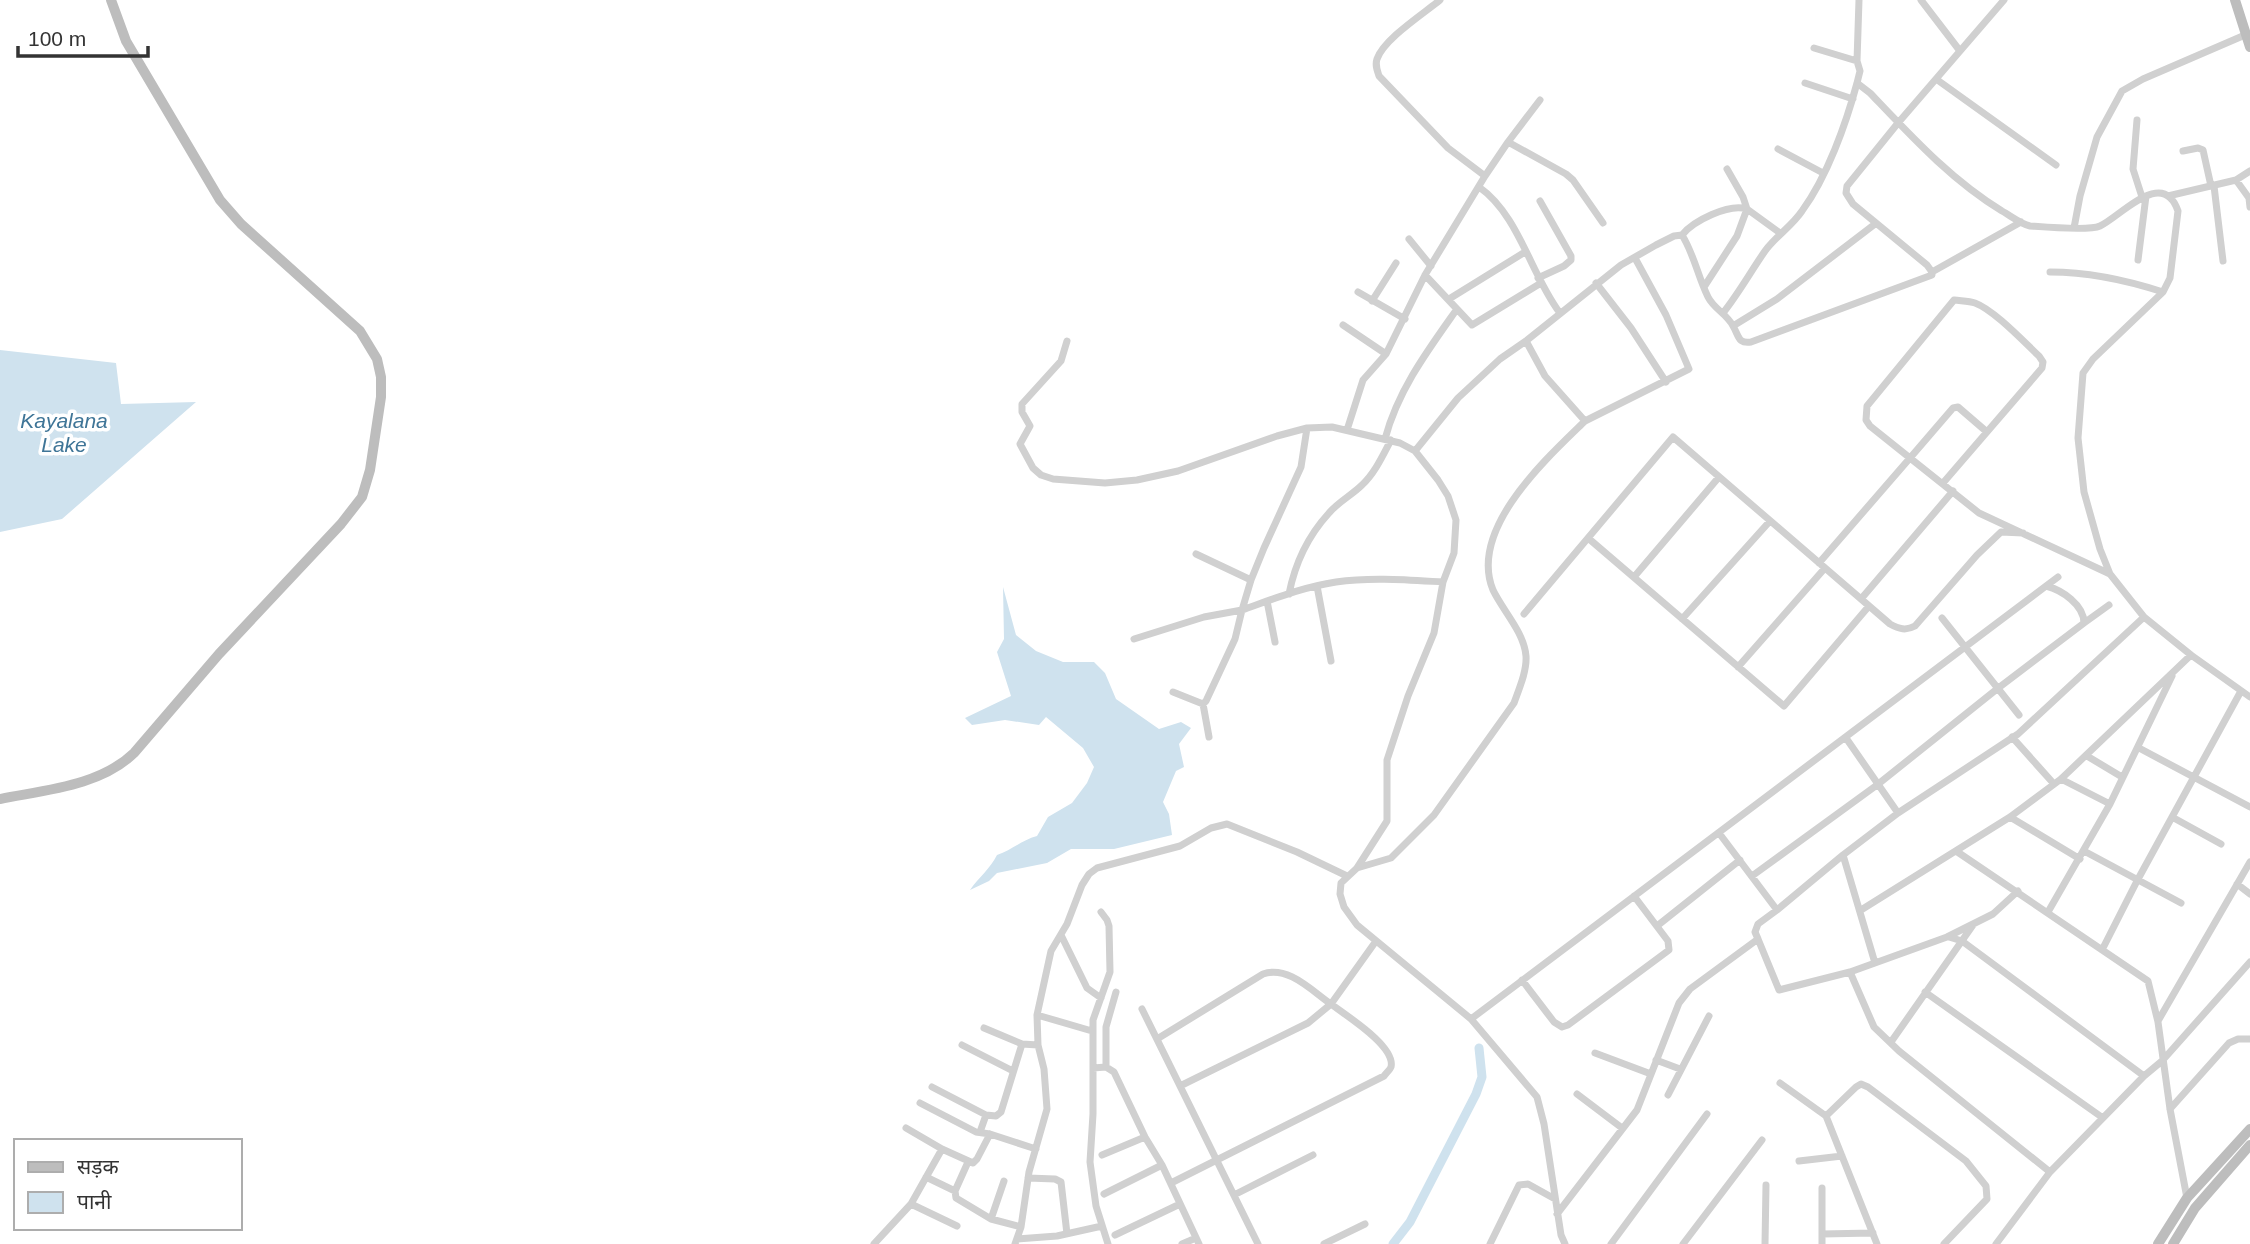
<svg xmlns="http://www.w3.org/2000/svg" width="2250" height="1244" font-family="Helvetica,'Noto Sans Devanagari',sans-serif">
<rect width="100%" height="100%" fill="#fff"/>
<path fill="#cfe2ee" d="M0,350L116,363L121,404L196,402L62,519L0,532Z
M1003,587L1016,635L1036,651L1063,662H1094L1105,673L1116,699L1159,729L1181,722L1191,728L1179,744L1184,767L1176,771L1163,802L1169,814L1172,835L1114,849H1071L1047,863L997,873L989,881L970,890C979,877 990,869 997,855C1012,850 1022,840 1037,836L1048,817L1072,803L1087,783L1094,767L1083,748L1046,717L1039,725L1005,720L972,725L965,718L1011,696L997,652L1004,639Z"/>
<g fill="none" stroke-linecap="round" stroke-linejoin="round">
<path stroke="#cfe2ee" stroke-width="9" d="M1393,1244L1410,1222L1476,1094L1482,1077L1479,1048"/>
<path stroke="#d0d0d0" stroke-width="7" d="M1440,0C1423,14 1384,39 1377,59C1375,65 1377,70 1379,76L1448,148L1485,176
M1921,0L1960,51
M1814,48L1857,61
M1936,79L2056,165
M1805,83L1853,99
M1857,83L1860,71L1857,61L1859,0
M2137,120L2133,169L2142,197
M1508,142L1540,100
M1778,149L1823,173
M2183,151L2198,148L2203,150L2211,186
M2236,180L2249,198L2250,207
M2214,186L2223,261
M1479,187C1519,215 1531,275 1560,313
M2168,196L2236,180L2250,171
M2074,228L2080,196L2097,137L2122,91L2143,79L2245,35
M1682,235C1694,254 1698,277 1708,297C1714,309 1727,314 1733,326C1739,336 1738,344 1751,342L1932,275V272L1927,265L1853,204L1846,193L1847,186L1898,123L2004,0
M1409,239L1431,266
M2138,260L2146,196
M1932,272L2021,222
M2050,272C2088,272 2126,280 2163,292L2093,359L2083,373L2078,438L2084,492L2100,549L2110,574L2144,617L2191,655L2250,697
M1425,275L1472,325L1541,283
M1538,278L1564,266L1571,260V256L1540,201
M1596,283L1631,328L1666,382
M1704,287L1737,236L1747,209L1780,233
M1358,292L1405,319
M1449,299L1525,252
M1372,301L1396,263
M1723,313C1739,293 1751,271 1765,251C1776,236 1792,226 1802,211C1827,177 1846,124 1857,83L1870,93C1911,136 1951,180 2002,211C2011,216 2021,224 2030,226C2044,227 2089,231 2100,226C2121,216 2163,167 2178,211L2170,278L2163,292
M1343,325L1386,354
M1733,326L1777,299L1875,224
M1067,341L1061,361L1022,404V412L1030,426L1020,444L1033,468L1041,475L1053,479L1105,483L1137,480L1178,471L1277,436L1307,428L1332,427L1400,443L1415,451L1438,480L1448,496L1456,520L1454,553L1443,582L1434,633L1408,696L1387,760V821L1357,868L1341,883L1340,894L1344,907L1357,925L1471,1019L1537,1097L1544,1124L1561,1235L1565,1244
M1585,421L1689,369L1666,315L1635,258
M1307,428L1301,467L1264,548L1251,580L1242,610C1273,599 1303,587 1336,582C1371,577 1408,580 1443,582
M1347,430L1363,380L1386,354L1425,275L1485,176L1508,142L1566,174L1573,180L1603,223
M1987,432L1958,407L1953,408L1910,458L1979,513L2110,574
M1385,439C1398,390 1428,350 1457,309
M1415,451L1458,398L1500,359L1526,341L1621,265L1656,245L1674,236L1682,235C1693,221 1729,203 1747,209L1743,197L1727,169
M1588,538L1784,706L1869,606
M1196,554L1251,580
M1819,563L1910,458L1870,426L1866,420L1867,406L1954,300C1961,301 1969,301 1975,303C1994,310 2024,342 2039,356L2043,362L2042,368L1943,483
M1634,577L1719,477
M1317,586L1331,661
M2046,586L2058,577
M1289,594C1295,563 1308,536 1329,513C1338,502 1352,495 1362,485C1375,473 1383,455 1391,440
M1861,599L1953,491
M1267,601L1275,642
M1524,614L1673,437L1890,624C1899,629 1906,631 1915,626L1977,555L2001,532L2023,533
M1942,618L2019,715
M1682,619L1770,521
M2084,623L2109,605
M1134,639L1204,617L1242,610L1235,639L1206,701L1203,704L1173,692
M1738,667L1825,568
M1203,704L1209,737
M2012,737L2054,784
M1846,738L1898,813L1843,855L1875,963
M2139,748L2250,807
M2087,756L2122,777
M2061,779L2110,804
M1898,813L2018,734L2144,617
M2010,817L2080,859
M2172,817L2221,844
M1719,833L1777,910
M1956,851L2148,981L2158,1022L2170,1109L2187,1198
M2084,851L2181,903
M1357,868L1391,858L1434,815L1514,703C1519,689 1527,671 1526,656C1524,632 1503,611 1493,590C1468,529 1547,458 1585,421L1545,376L1526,341
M2237,884L2250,894
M1861,910L2010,817L2061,779L2191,655
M1101,912L1107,920L1109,926L1110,972L1093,1020V1114L1090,1162L1096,1206L1108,1244
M2048,912L2110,804L2172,676
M1657,926L1740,860
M1061,935L1087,988L1101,998
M1949,937L1962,941L2144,1076
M1758,939L1755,932L1758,924L1777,910L1843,855
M2102,950L2137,881L2241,691
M1850,972L1874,1027L1899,1051L2050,1172L2144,1076L2162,1061L2250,962
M1522,980L1554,1022L1562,1027L1568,1025L1665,953L1669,950L1668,941L1634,896
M1925,992L2103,1118
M1142,1009L1258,1244
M1037,1015L1051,951L1067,924L1082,885L1089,874L1097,868L1180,846L1211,828L1227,824L1297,852L1347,876
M1471,1019L2046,586C2062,590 2084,605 2084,623L1997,689L1877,785L1752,876
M2158,1021L2250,862
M984,1028L1022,1044
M1157,1039L1263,974C1288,965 1312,991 1331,1004L1308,1023L1180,1086
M1891,1042L1973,925
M962,1045L1013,1071
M1595,1053L1651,1074
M1656,1060L1680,1069
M1106,1067V1027L1116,992
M1093,1068L1106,1067L1114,1072L1145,1137L1162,1165L1199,1244
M1780,1083L1826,1116
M932,1087L986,1115
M1577,1094L1622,1128
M1668,1095L1709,1016
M920,1103L976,1132L990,1134L1036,1149
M2170,1109L2229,1043L2238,1039H2250
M906,1128L942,1149
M980,1132L986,1115L996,1116L1001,1112L1022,1044L1038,1045
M1102,1155L1145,1137
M1799,1161L1842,1156
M968,1162L955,1191L956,1198L991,1219L1021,1227
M926,1177L955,1191
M1028,1178L1055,1179L1061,1182L1067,1234
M1171,1183L1384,1076C1386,1073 1390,1070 1391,1067C1396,1046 1345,1015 1331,1004L1376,941
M1104,1194L1162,1165
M1234,1195L1313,1155
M911,1204L957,1226
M1557,1214L1637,1110L1679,1003L1690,989L1758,939L1779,990L1850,972L1947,937L1993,914L2018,891
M991,1219L1004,1181
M1822,1234L1873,1233
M1115,1235L1180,1204
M1017,1239L1057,1236L1102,1226
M874,1244L911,1204L942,1149L973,1163L977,1159L990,1134
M1015,1244L1021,1227L1029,1172L1047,1109L1044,1069L1038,1045L1037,1015L1092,1031
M1182,1244L1196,1238
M1324,1244L1365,1224
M1490,1244L1519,1185L1528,1184L1555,1199
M1611,1244L1707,1114
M1683,1244L1762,1140
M1765,1244L1766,1185
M1822,1244V1188
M1877,1244L1826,1116L1856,1087L1861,1084L1868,1087L1966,1161L1986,1186L1987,1199L1944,1244
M1996,1244L2050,1172"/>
<path stroke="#bdbdbd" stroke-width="10" d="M2235,0L2250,47
M0,799C45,790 100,786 134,753L219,654L341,524L362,497L370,470L381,397V377L377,359L360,331L241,224L220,200L126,41L111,0
M2158,1244L2187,1198L2250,1129
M2173,1244L2195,1208L2250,1145"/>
</g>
<g text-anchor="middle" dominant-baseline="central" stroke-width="7" stroke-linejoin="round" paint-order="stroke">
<g font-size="21" font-style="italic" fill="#3f7597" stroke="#fff">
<text x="64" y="420">Kayalana<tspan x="64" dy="24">Lake</tspan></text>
</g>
</g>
<rect x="14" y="1139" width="228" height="91" fill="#ffffff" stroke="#adadad" stroke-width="2"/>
<rect x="28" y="1162" width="35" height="10" fill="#bdbdbd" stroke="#adadad" stroke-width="2"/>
<text x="77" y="1174" font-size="21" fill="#333333">सड़क</text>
<rect x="28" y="1192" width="35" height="21" fill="#cfe2ee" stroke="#adadad" stroke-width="2"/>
<text x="77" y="1209" font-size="21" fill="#333333">पानी</text>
<path d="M18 46v10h130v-10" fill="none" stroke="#333333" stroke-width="3.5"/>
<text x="28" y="46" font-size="21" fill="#333333" stroke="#ffffff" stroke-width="5" paint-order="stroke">100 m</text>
</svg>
